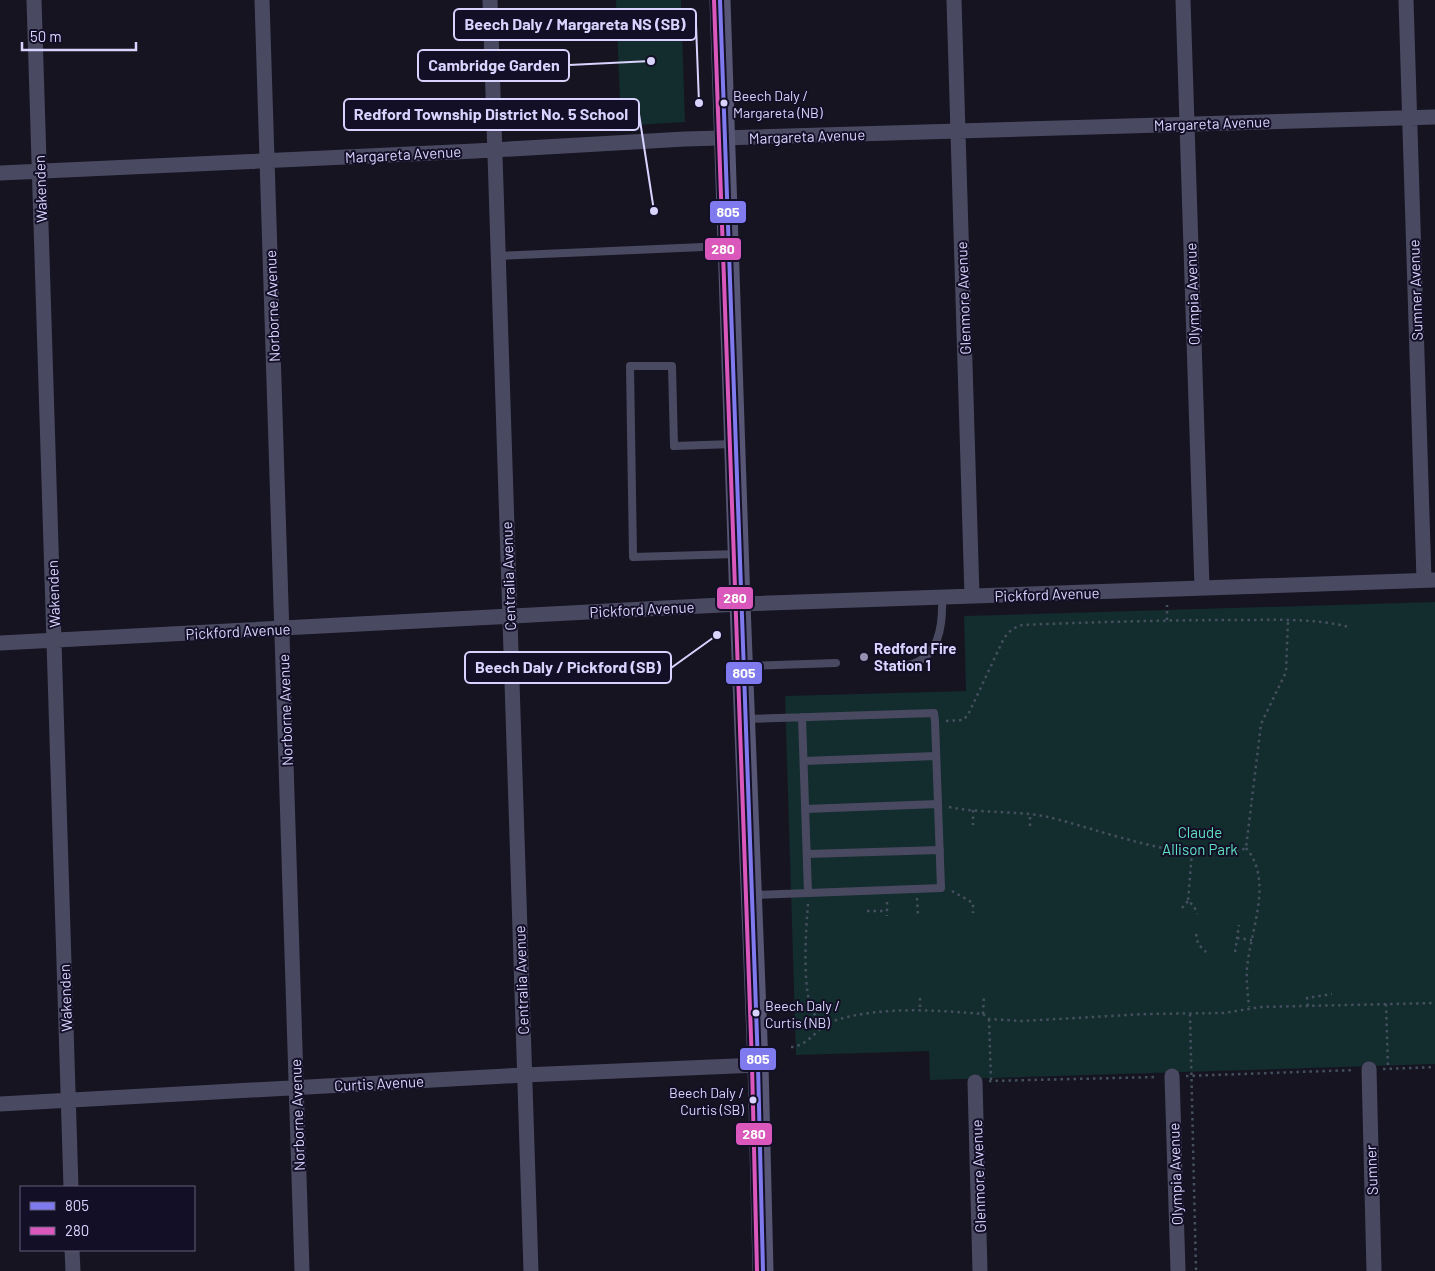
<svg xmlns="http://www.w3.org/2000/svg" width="1435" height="1271" font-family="Barlow,sans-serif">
<rect width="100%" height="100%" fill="#161421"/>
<path fill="#132c2d" d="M616,0H681L685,122L621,126Z
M1435,602V1064L930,1080L929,1051L796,1055L785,696L966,691L964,616Z"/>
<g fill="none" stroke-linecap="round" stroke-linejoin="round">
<path stroke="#44505f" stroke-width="2.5" stroke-dasharray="2.5 4" stroke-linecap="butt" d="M1167,620V605
M946,721L963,720L968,715L1004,638L1012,629L1022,625C1095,622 1167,620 1239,620C1276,620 1314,618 1349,627
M949,807C982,814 1016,810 1048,817C1096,828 1203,870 1246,848L1261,724L1286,672L1288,620
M973,810V825
M1030,826V815
M1246,848C1274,880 1250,932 1247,968C1246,981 1248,994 1249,1007
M1192,852L1188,901L1194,906L1197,914
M952,891L973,903V913
M917,898L918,915
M887,902V916
M808,904C806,927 801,997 815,1015C818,1019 824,1022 828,1024
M1182,908L1188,901
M867,911H887
M1196,934L1198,944L1206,952
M1237,938L1252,940
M1235,952L1239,925
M920,998V1009
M1386,1004L1388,1068
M1308,1006L1307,998L1332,994
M983,1014L984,995
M1190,1014L1196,1271
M989,1019L991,1080
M791,1047C809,1046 818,1026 833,1021C879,1006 936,1010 983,1014L989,1019L1022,1021L1146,1014L1224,1013L1261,1007L1435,1003
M1383,1069L1435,1067
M1186,1076L1355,1070
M989,1081L1158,1077"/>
<path stroke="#4a4962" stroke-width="8" d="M498,256L726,246
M733,444L674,446L672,366H630L633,557L737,554
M744,666L836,663
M880,666C889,666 899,667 908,665C940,658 943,624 942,597
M802,717L808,893
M747,719L934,713L935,721L941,888L754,895
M804,761L936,756
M805,809L938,804
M807,854L940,850"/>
<path stroke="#4a4962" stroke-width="15" d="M34,0L71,1187
M262,0L302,1271
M490,0L531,1271
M954,0L972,596
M1183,0L1202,588
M1406,0L1424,580
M0,173L475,151L685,139L1435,117
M0,643L740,604L1435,580
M1369,1069L1374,1271
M1172,1076L1178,1271
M975,1082L980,1271
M0,1104L524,1075L758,1065
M72,1250L73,1271"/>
<path stroke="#575674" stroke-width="21" d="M720,0L740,604L758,1065L763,1271"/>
<g stroke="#130f26" stroke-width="8">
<path id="bus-1" d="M720,0L758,1065L763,1271"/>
</g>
<g stroke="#130f26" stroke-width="8">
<path id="bus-2" d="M714,0L752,1065L757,1271"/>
</g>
<use href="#bus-1" stroke="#7f7aed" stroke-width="4"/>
<use href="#bus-2" stroke="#da57bc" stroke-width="4"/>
</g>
<g fill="#d9d4ff" stroke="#130f26" stroke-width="2">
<circle cx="724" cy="103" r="4.5"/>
<circle cx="756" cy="1013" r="4.5"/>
<circle cx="753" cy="1100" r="4.5"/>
</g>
<circle fill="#9591b1" stroke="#130f26" stroke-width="2" cx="864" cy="657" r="5"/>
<g text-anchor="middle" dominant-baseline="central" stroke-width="4" stroke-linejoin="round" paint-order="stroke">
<g font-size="14" fill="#d9d4ff" stroke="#130f26" text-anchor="start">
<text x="733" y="95">Beech Daly /<tspan x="733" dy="17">Margareta (NB)</tspan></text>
<text x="765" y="1005">Beech Daly /<tspan x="765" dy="17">Curtis (NB)</tspan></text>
<text x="744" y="1092" text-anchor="end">Beech Daly /<tspan x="744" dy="17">Curtis (SB)</tspan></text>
</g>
<g font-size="15" fill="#d9d4ff" stroke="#130f26">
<text transform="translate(1212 123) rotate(-2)">Margareta Avenue</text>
<text transform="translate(807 136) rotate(-2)">Margareta Avenue</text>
<text transform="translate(403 154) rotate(-3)">Margareta Avenue</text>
<text transform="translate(40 189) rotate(-92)">Wakenden</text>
<text transform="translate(1415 290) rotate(-92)">Sumner Avenue</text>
<text transform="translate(1192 294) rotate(-92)">Olympia Avenue</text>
<text transform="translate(963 298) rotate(-92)">Glenmore Avenue</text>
<text transform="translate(272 306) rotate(-92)">Norborne Avenue</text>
<text transform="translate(508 576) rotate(-92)">Centralia Avenue</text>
<text transform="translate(53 594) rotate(-92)">Wakenden</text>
<text transform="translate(1047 594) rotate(-2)">Pickford Avenue</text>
<text transform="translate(642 609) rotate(-3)">Pickford Avenue</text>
<text transform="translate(238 631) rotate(-3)">Pickford Avenue</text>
<text transform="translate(285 710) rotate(-92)">Norborne Avenue</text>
<text transform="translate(521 980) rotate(-92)">Centralia Avenue</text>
<text transform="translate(65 998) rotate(-92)">Wakenden</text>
<text transform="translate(379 1083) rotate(-3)">Curtis Avenue</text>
<text transform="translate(297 1115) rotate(-92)">Norborne Avenue</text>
<text transform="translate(1371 1170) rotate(-92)">Sumner</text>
<text transform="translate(1175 1174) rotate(-92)">Olympia Avenue</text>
<text transform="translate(978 1176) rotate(-92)">Glenmore Avenue</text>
</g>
<g font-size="15" font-weight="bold" fill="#d9d4ff" stroke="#130f26" text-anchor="start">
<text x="874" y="648">Redford Fire<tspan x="874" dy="17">Station 1</tspan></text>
</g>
<g font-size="15" fill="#5fe0c0" stroke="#130f26">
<text x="1200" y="832">Claude<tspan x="1200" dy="17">Allison Park</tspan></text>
</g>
</g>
<path fill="none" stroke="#d9d4ff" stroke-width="2" d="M699 103L696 25M651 61L569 65M654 211L639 114M717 635L671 668"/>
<g fill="#d9d4ff" stroke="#130f26" stroke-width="2">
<circle cx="699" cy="103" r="5"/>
<circle cx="651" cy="61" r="5"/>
<circle cx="654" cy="211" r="5"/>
<circle cx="717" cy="635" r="5"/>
</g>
<g fill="#130f26" stroke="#d9d4ff" stroke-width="2">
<rect x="454" y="9" width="242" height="31" rx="5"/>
<rect x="418" y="50" width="151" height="31" rx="5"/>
<rect x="344" y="99" width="295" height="31" rx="5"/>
<rect x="465" y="652" width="206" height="31" rx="5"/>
</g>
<g font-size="16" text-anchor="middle" font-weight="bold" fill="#d9d4ff">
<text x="575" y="30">Beech Daly / Margareta NS (SB)</text>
<text x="494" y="71">Cambridge Garden</text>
<text x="491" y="120">Redford Township District No. 5 School</text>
<text x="568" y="673">Beech Daly / Pickford (SB)</text>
</g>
<g stroke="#130f26" stroke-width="2">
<rect x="709" y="200" width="38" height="24" rx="5" fill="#7f7aed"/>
<rect x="704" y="237" width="38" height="24" rx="5" fill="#da57bc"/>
<rect x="716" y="586" width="38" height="24" rx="5" fill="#da57bc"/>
<rect x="725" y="661" width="38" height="24" rx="5" fill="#7f7aed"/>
<rect x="739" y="1047" width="38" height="24" rx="5" fill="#7f7aed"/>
<rect x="735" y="1122" width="38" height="24" rx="5" fill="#da57bc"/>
</g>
<g font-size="14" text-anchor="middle" font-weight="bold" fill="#fff">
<text x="728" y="217">805</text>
<text x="723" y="254">280</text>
<text x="735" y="603">280</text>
<text x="744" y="678">805</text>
<text x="758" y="1064">805</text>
<text x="754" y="1139">280</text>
</g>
<rect x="20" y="1186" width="175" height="65" fill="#130f26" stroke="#625e7d"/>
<rect x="30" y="1202" width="25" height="8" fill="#7f7aed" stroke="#625e7d"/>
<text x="65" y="1211" font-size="15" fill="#d9d4ff">805</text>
<rect x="30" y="1227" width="25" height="8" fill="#da57bc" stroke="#625e7d"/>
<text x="65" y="1236" font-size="15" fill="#d9d4ff">280</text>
<path d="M22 42v8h114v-8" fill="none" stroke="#d9d4ff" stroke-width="2.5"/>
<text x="30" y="42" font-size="15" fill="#d9d4ff" stroke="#130f26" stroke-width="4" paint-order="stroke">50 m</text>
</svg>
